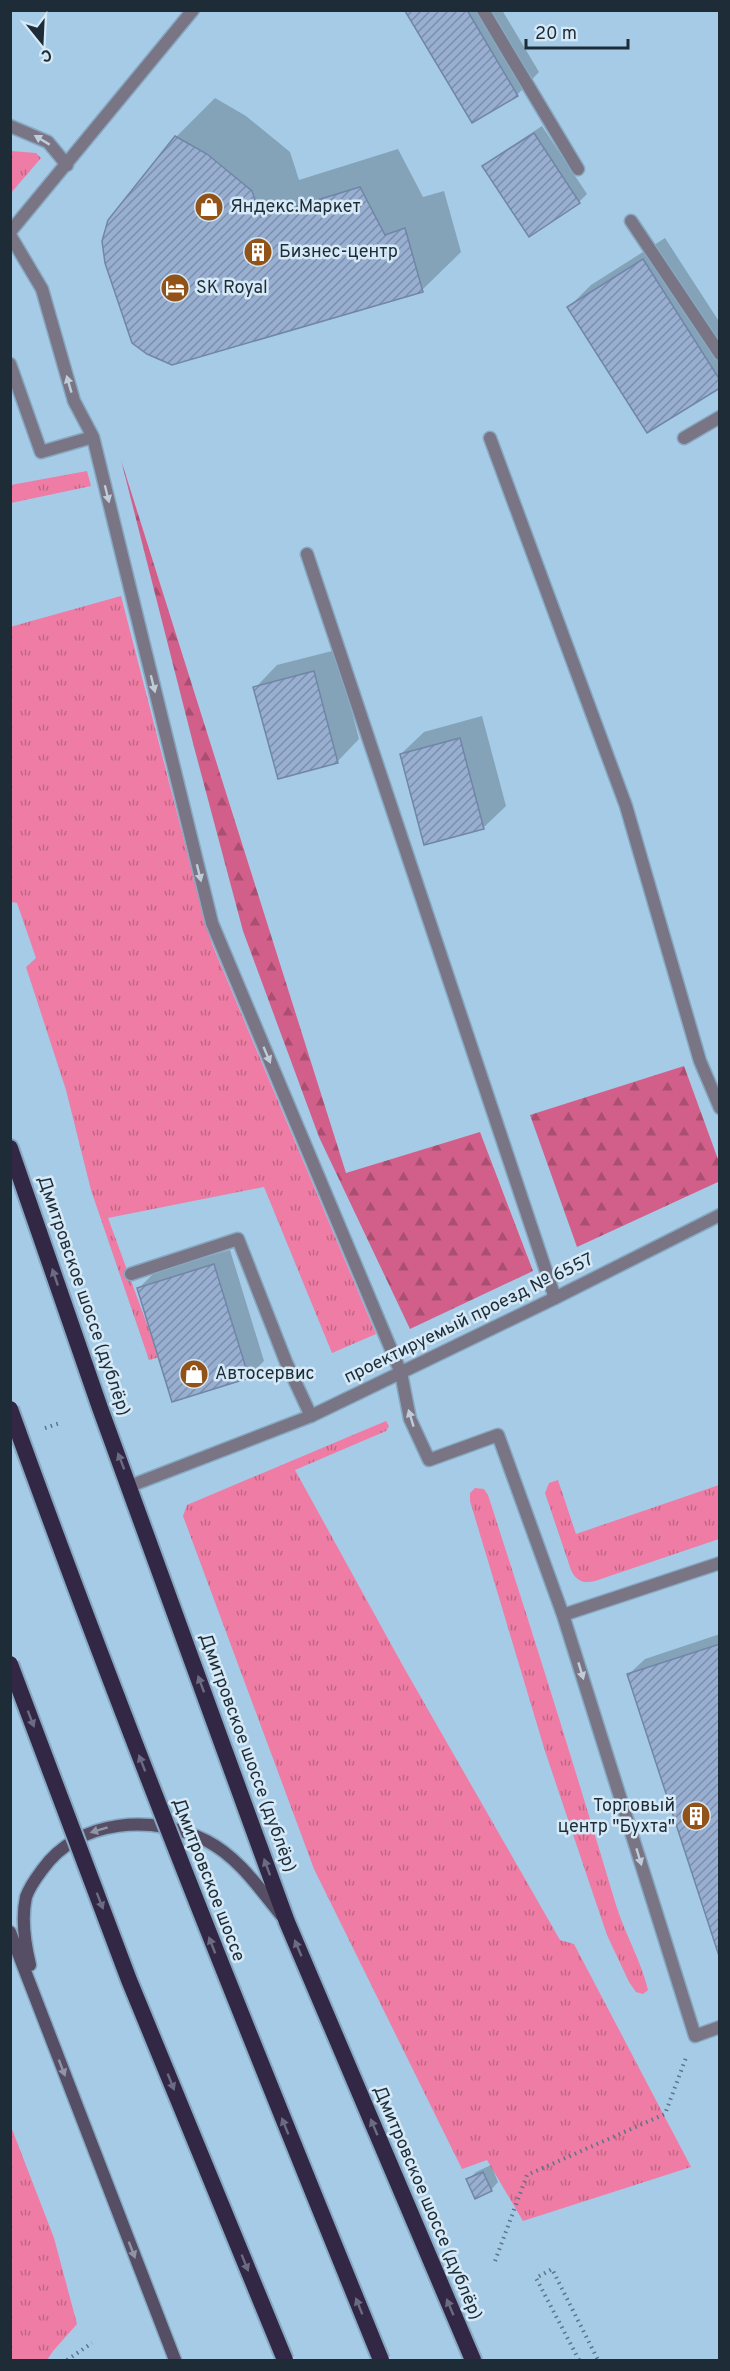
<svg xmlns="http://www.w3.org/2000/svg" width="730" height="2371" font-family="Overpass,sans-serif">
<defs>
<pattern id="grass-tufts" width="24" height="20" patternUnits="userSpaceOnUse" patternTransform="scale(1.5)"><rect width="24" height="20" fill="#ee7ca4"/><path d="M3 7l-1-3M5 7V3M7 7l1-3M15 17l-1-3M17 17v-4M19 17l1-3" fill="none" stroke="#c06686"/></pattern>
<pattern id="forest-firs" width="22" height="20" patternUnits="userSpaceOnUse" patternTransform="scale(1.5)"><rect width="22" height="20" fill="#d25f89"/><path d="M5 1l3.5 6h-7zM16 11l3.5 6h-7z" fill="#aa4f71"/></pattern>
<pattern id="building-hatch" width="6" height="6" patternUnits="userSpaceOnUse" patternTransform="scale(1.5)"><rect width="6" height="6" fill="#98afd2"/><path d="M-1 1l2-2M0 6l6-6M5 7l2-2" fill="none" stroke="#7b8fab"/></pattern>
</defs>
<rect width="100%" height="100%" fill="#a5cbe7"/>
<path fill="url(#grass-tufts)" d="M11,151L36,153L41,158L11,193Z
M87,471L91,486L11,503V485Z
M121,596L202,910L212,944L376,1334L332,1353L264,1187L108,1218L159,1357L149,1360L91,1190L66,1090L26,967L36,958L17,903L11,902L10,627Z
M386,1421L389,1426L386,1431L295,1470L403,1666L560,1940L574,1944L691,2167L523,2221L487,2160L462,2169L314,1869L183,1516L187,1505Z
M558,1480L576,1534L719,1485V1539L595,1581C584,1584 576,1581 571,1570L545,1493L549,1483Z
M475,1488L484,1489L488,1495C532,1631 575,1768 616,1905C625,1934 641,1961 648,1990L643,1994L636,1992L629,1982L607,1935L589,1882L545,1751L470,1501V1493Z
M10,2124L54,2238L77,2324L53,2351L47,2360H11Z"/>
<path fill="url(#forest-firs)" d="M121,460L346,1173L480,1132L533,1271L410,1329L319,1137L243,931L194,747Z
M684,1066L719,1162L718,1182L577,1247L530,1115Z"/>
<path fill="#0003" d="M407,10H502L539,72L517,95L473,121Z
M215,98L246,116L290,152L299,180L398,149L423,197L444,191L461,252L422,290L172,363L176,137Z
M542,126L587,194L579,202L484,167L492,159Z
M665,238L720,323V386L569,307L591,285Z
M336,650L359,739L337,762L255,688L277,665Z
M482,716L506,806L483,828L401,754L424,732Z
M230,1250L264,1361L248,1377L139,1288L155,1272Z
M720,1634V1954L629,1674L645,1659Z
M491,2165L498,2182L491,2190L468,2180L476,2172Z"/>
<path fill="url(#building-hatch)" stroke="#7186a7" stroke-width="1.5" d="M467,10L518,96L472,123L405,11Z
M534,133L580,203L529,237L482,166Z
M175,136L207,154L252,191L261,217L360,187L385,235L405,228L423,292L172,365L147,354L132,343L105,263L102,241L108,220Z
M643,259L720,380V388L647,433L567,307Z
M314,671L338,763L278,779L253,687Z
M460,738L484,829L424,845L400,754Z
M214,1264L249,1378L172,1402L137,1288Z
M720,1644V1959L627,1674Z
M483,2172L492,2191L475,2199L466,2179Z"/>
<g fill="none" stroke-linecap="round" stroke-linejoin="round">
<g stroke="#87a8c0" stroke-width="15">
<path id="service" d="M483,10L578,169
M10,126L48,142L67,165
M631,221L720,354
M10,235L42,289L74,401L93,437L212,923L401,1373L410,1419L429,1460L498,1435L563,1615L695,2036L720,2027
M10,364L41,452L93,437
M490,438L626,806L700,1061L720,1108
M684,438L720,417
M307,554L555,1298
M131,1274L238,1239L286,1362L311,1416
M563,1615L720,1563"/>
</g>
<g stroke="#87a8c0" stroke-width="15">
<path id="minor" d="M10,232L193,10
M130,1486L311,1416L555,1298L720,1215"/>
</g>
<g stroke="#87a8c0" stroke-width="15">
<path id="secondary" d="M10,1932L175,2360
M30,1965C25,1944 21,1919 26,1897C29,1888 36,1878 42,1870C79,1818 154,1814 207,1841C238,1857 259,1888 281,1915"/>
</g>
<g stroke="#87a8c0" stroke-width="20">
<path id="trunk" d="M10,1148L100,1408L287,1922L473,2360"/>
</g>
<path stroke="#5c7588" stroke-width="4" stroke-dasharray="1.5 4.5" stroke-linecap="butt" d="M45,1428L60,1423
M495,2261L527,2175L665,2114L687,2055
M67,2360L92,2343
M579,2360L536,2278L552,2269L598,2360"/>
<use href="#service" stroke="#797585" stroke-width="12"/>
<use href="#minor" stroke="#797585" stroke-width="12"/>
<use href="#secondary" stroke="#564e65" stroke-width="12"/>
<use href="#trunk" stroke="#322845" stroke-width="16"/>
<g stroke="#87a8c0" stroke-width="20" stroke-linecap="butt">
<path id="trunk-bridge" d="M10,1409C125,1729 253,2045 381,2360
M10,1664L129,1980L285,2360"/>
</g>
<use href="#trunk-bridge" stroke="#322845" stroke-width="16"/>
</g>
<defs><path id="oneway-solid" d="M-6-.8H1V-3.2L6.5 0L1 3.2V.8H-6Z" transform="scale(1.5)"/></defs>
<g fill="#bfccda">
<use href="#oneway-solid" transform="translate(42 140) rotate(-149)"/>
<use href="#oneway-solid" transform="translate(69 384) rotate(-106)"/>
<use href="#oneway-solid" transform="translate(107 494) rotate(76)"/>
<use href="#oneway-solid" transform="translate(153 684) rotate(76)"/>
<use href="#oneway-solid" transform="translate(199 873) rotate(76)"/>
<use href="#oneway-solid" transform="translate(267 1055) rotate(67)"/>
<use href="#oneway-solid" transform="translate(411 1418) rotate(-107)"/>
<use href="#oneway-solid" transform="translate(581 1671) rotate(73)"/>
<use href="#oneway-solid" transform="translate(639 1857) rotate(73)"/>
</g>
<g fill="#6b6c83">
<use href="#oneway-solid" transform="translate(55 1277) rotate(-109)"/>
<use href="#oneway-solid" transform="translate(121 1461) rotate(-111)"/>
<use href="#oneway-solid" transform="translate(201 1684) rotate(-110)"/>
<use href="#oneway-solid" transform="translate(31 1719) rotate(69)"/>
<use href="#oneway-solid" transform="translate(142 1763) rotate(-111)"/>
<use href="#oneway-solid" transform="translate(267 1867) rotate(-110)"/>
<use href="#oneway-solid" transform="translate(100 1901) rotate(69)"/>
<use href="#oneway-solid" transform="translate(212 1945) rotate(-111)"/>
<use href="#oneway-solid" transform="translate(298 1948) rotate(-113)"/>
<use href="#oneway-solid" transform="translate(171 2082) rotate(68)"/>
<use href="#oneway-solid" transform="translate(285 2126) rotate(-112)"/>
<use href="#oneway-solid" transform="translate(374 2127) rotate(-113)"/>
<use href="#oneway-solid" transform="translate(245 2263) rotate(68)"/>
<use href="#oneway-solid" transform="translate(359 2306) rotate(-112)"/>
<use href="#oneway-solid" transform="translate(450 2307) rotate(-113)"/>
</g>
<g fill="#9094a7">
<use href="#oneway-solid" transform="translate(99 1830) rotate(163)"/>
<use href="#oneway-solid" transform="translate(62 2068) rotate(69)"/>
<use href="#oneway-solid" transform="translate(132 2250) rotate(69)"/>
</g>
<defs>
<g id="shop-disc" transform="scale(1.5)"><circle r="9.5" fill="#915318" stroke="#d6e9f7"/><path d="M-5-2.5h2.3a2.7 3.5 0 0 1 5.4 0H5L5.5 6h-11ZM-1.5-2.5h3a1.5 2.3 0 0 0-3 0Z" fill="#fff"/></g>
<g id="building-disc" transform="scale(1.5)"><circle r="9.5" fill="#915318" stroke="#d6e9f7"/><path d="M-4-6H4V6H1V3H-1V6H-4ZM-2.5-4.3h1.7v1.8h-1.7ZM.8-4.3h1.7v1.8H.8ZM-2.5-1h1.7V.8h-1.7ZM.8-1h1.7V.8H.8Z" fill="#fff"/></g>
<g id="hotel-disc" transform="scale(1.5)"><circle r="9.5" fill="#915318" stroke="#d6e9f7"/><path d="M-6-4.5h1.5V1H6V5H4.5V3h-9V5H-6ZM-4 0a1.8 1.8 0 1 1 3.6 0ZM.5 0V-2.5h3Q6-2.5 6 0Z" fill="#fff"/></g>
</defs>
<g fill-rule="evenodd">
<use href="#shop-disc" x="209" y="207"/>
<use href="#building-disc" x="258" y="252"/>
<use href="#hotel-disc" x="175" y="288"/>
<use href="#shop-disc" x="194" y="1374"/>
<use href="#building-disc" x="696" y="1816"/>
</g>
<g text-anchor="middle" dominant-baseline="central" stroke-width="5" stroke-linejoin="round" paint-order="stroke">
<g font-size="18" fill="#1d2c37" stroke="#d6e9f7" text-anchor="start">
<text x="230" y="207">Яндекс.Маркет</text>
<text x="279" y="252">Бизнес-центр</text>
<text x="196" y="288">SK Royal</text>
<text x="215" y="1374">Автосервис</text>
<text x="675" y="1806" text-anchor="end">Торговый<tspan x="675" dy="21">центр "Бухта"</tspan></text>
</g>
<g font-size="18" fill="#1d2c37" stroke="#d6e9f7">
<text transform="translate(83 1296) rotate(71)">Дмитровское шоссе (дублёр)</text>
<text transform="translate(469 1319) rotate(-26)">проектируемый проезд № 6557</text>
<text transform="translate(247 1753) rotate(70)">Дмитровское шоссе (дублёр)</text>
<text transform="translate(208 1880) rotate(69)">Дмитровское шоссе</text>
<text transform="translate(427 2203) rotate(67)">Дмитровское шоссе (дублёр)</text>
</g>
</g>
<rect width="730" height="2371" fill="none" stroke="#1d2c37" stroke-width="24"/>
<g transform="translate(42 42) rotate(162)" stroke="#d6e9f7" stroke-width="4.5" paint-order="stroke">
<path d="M0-4.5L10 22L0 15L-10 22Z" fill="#1d2c37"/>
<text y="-9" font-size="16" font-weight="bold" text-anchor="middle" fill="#1d2c37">С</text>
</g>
<path d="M526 39v9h102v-9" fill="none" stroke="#1d2c37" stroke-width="3"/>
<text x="535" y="39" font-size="18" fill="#1d2c37" stroke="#d6e9f7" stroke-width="4.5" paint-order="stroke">20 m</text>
</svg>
